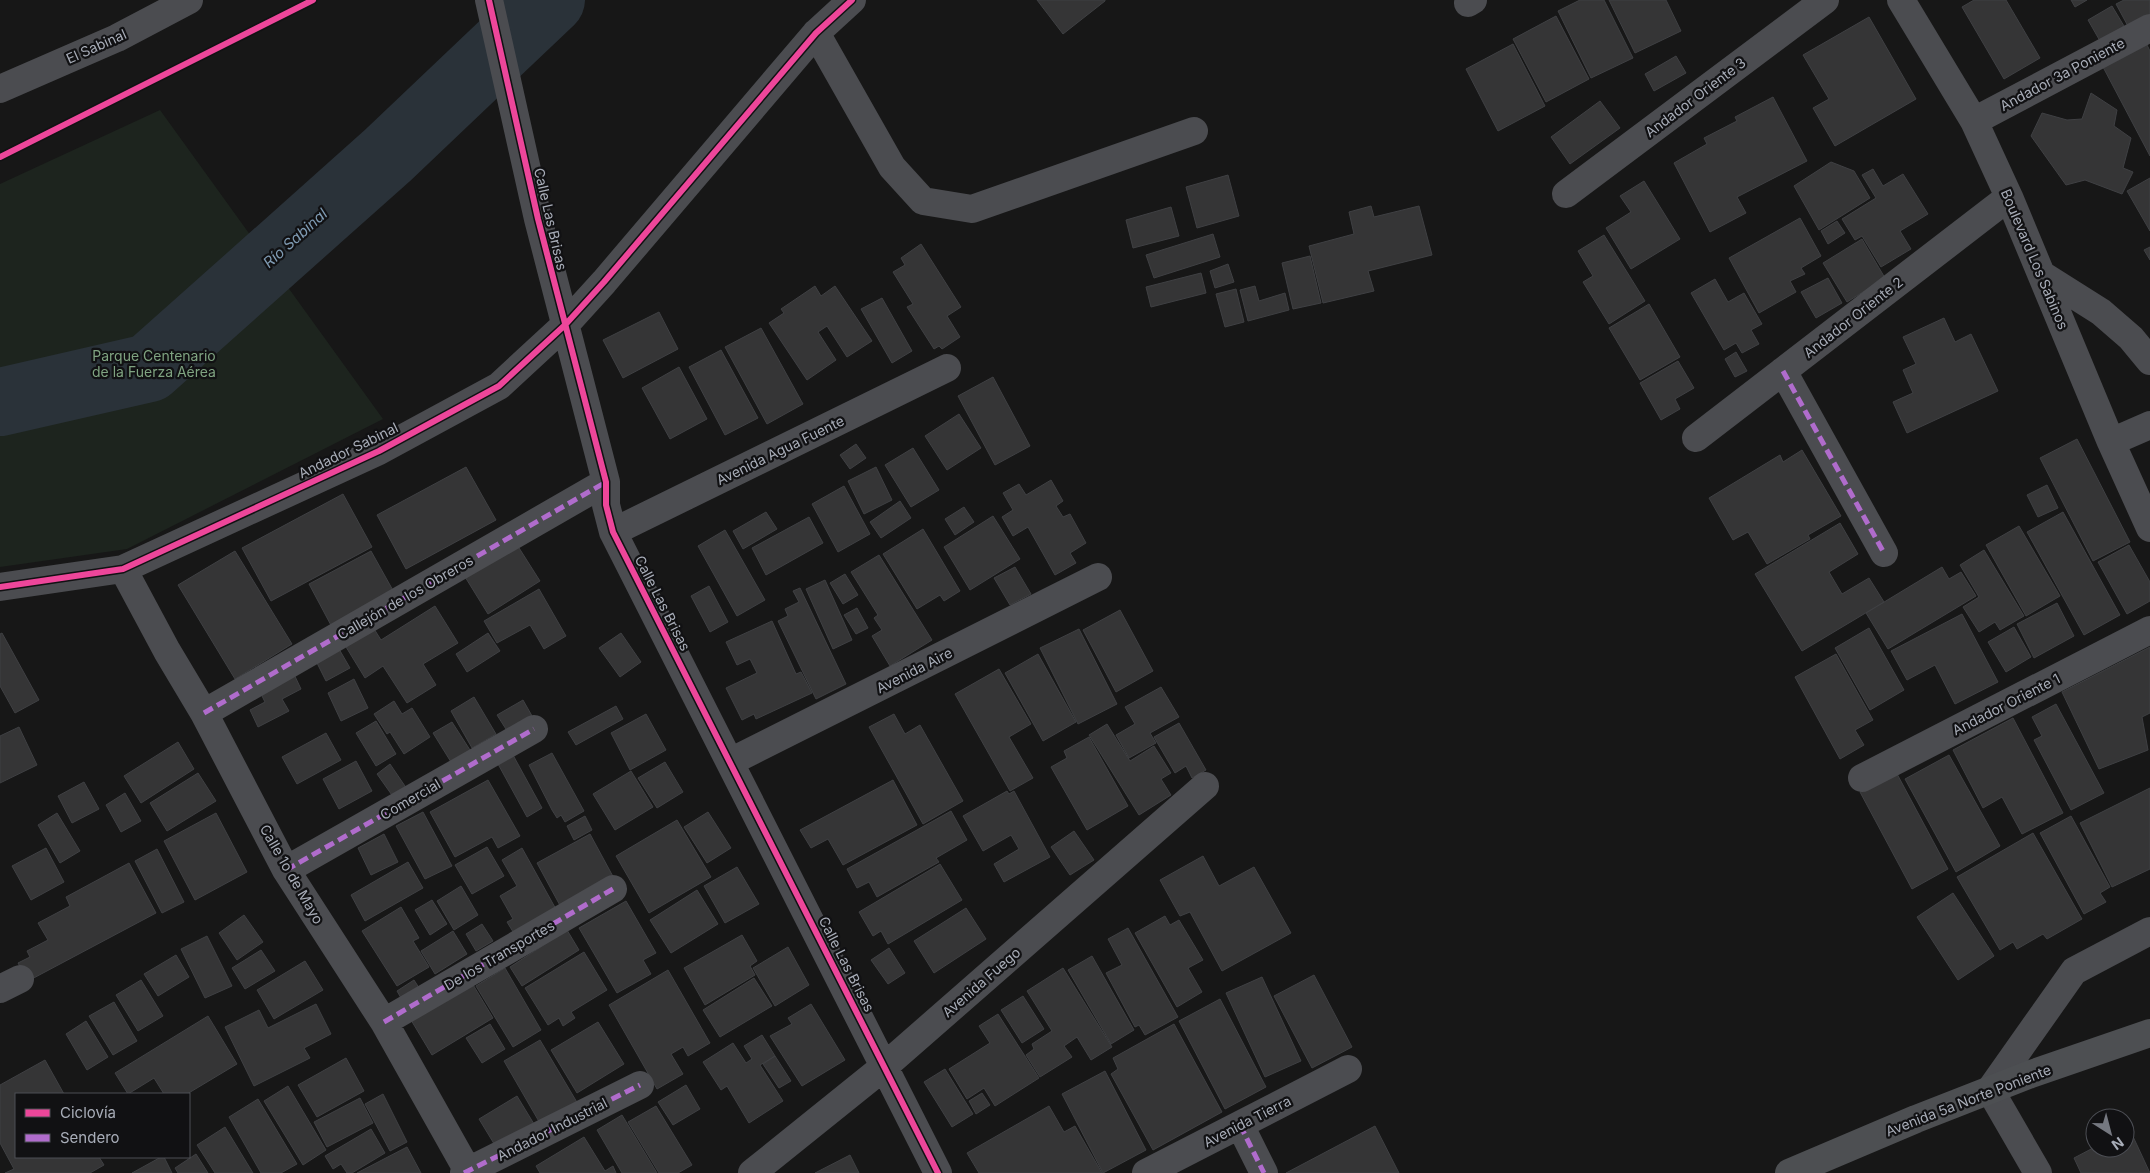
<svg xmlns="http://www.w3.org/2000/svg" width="2150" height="1173" font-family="Inter,sans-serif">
<rect width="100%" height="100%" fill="#171717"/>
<path fill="#1d241e" d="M160,110L383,419L127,549L0,567V184Z"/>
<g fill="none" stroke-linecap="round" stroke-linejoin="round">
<path stroke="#2a3239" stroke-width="68" d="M0,402L149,368L388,155L551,0"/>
</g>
<path fill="#353536" stroke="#3f4043" d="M1037,0H1105V1L1063,34Z
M1580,0H1604L1633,58L1591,78L1558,11Z
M1609,0H1666L1681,31L1635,53Z
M1974,0H2006L2040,58L2004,79L1962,7Z
M2071,0H2087L2075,7Z
M2124,0H2150V16L2129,28L2116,4Z
M2112,6L2124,26L2100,41L2088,20Z
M1556,16L1589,79L1546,102L1513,39Z
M1869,17L1916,99L1835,146L1813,108L1829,99L1803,55Z
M2146,43L2150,51V156L2103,67Z
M1513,44L1545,106L1498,131L1466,69Z
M1676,56L1686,73L1654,91L1645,74Z
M2091,93L2117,110L2114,126L2131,138L2123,168L2133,172L2122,194L2085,180L2066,185L2031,136L2042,113L2067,120L2082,119Z
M1773,97L1807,161L1737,197L1746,213L1710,232L1674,163L1707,144L1704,138L1737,121L1735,117Z
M1600,101L1620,128L1570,164L1551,137Z
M1831,162L1854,171L1870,198L1819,230L1794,186Z
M1873,169L1883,186L1903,174L1928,214L1900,231L1911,249L1881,267L1862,236L1855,240L1842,219L1876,198L1862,175Z
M1228,175L1239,216L1197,228L1186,187Z
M2150,178V231L2127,191Z
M1644,181L1680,239L1631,269L1606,228L1631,212L1620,196Z
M1371,206L1374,217L1419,206L1432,255L1368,271L1374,291L1323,303L1309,246L1354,234L1349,212Z
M1171,207L1179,236L1133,248L1126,220Z
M1800,218L1821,256L1801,268L1805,274L1790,281L1796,292L1759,313L1729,258Z
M1837,221L1845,233L1828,244L1821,231Z
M1213,234L1220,257L1154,278L1146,255Z
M1604,235L1645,301L1609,324L1583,282L1593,276L1578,251Z
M1862,239L1885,278L1847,302L1823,263Z
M921,244L961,307L947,316L960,337L942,349L939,346L934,349L907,307L913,304L893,272L905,265L901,258Z
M2150,247V260L2144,250Z
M1310,256L1321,303L1293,309L1282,263Z
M1228,264L1234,282L1215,288L1210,271Z
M1201,273L1206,293L1151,307L1146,287Z
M1828,278L1842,303L1816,318L1801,292Z
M1715,279L1728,302L1744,293L1762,324L1751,330L1759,344L1742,353L1736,343L1724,350L1691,293Z
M815,286L821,296L835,286L872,341L847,357L827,326L818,332L836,360L807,380L769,323L784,313L781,309Z
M1255,286L1259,301L1285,293L1289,310L1248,321L1240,290Z
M1236,289L1244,322L1225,327L1216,294Z
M882,298L912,351L892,363L861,309Z
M1649,304L1680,357L1640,380L1609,328Z
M659,312L678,349L623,378L603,340Z
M1944,318L1955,342L1971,334L1998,391L1907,433L1893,402L1913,393L1903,370L1916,364L1903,337Z
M761,328L803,404L767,424L725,347Z
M721,350L758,418L725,435L689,367Z
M1736,352L1747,371L1735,377L1725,359Z
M1678,361L1694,388L1675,399L1680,409L1661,420L1640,383Z
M679,367L707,419L670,439L642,388Z
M993,377L1030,446L995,465L958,396Z
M959,414L981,448L947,470L925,436Z
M2077,439L2130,542L2093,561L2040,458Z
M856,444L866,458L850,469L840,455Z
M913,448L939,490L911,507L885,465Z
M1802,450L1841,516L1808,535L1810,539L1767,564L1748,532L1733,540L1709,498L1780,455L1783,462Z
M466,467L496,520L406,569L377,515Z
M876,467L892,500L864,514L848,481Z
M1051,480L1063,501L1056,506L1063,517L1070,514L1086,543L1070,553L1076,563L1055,575L1028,527L1013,536L1002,517L1013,510L1003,493L1019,484L1026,495Z
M2047,485L2058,508L2038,517L2027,495Z
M844,486L870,534L838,552L812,504Z
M343,494L372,547L271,601L242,548Z
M900,501L911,518L881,538L870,522Z
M964,507L974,522L955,535L945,519Z
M766,512L777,529L743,549L733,531Z
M2063,512L2120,615L2084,635L2027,532Z
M993,516L1020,559L970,590L944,547Z
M809,517L823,543L766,575L752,548Z
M1840,523L1858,554L1829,572L1842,594L1869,578L1884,602L1802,651L1755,574Z
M2019,526L2060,596L2026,616L1986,545Z
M923,529L960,591L944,601L940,595L917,609L883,554Z
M725,530L765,600L737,616L698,546Z
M514,540L540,581L488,614L462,572Z
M2129,545L2150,582V601L2127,614L2098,562Z
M1984,550L2024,616L2000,630L1995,622L1979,632L1963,607L1979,597L1960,565Z
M235,551L292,644L235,679L178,585Z
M371,551L395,594L333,629L309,584Z
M879,555L932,640L890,666L872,636L882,630L874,618L878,615L851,572Z
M1015,567L1031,594L1010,605L994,578Z
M1942,567L1949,579L1961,572L1976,596L1888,649L1866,613Z
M845,574L858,595L843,604L830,583Z
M825,580L852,640L833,649L806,589Z
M709,586L728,622L710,632L691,596Z
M800,588L846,684L816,699L778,621L788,616L785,609L799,602L793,591Z
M539,589L566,636L544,649L530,625L497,643L484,621Z
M2057,603L2074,636L2034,658L2017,624Z
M435,606L458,643L423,664L436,685L407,703L383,666L365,678L343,642L371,624L381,640Z
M857,608L868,628L856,634L844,615Z
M1120,610L1153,671L1116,692L1083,630Z
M1962,614L1998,682L1955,704L1935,665L1907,680L1891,651Z
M772,621L796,674L801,672L812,693L756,719L754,714L742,720L726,688L757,673L750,659L737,665L726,642Z
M2014,627L2031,657L2006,672L1988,642Z
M1869,628L1904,690L1870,710L1835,648Z
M1079,629L1117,704L1078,724L1040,648Z
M2,633L39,700L15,713L0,686V634Z
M488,633L500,651L467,672L456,654Z
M621,633L641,662L620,677L599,648Z
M2150,647V713L2142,717L2148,750L2099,769L2062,692Z
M339,649L350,668L326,681L316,661Z
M1038,654L1076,722L1043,741L1005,673Z
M1836,654L1873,720L1855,730L1864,745L1840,759L1795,677Z
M999,669L1031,724L1009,737L1033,778L1010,791L955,694Z
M292,670L301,689L282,699L289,711L258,727L250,710L265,702L258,688Z
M354,679L368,708L341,721L328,693Z
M1161,687L1179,717L1150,733L1156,743L1129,758L1116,735L1135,724L1125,707Z
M474,697L496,734L472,748L451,711Z
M523,700L536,723L511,737L497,715Z
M394,701L402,714L412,708L430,737L404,754L390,732L387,734L374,714Z
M2056,704L2104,793L2071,810L2034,740L2042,736L2032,717Z
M616,706L623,719L576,745L568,732Z
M646,714L666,750L630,770L611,733Z
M894,714L905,734L920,725L963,801L923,824L869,727Z
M2013,718L2063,813L2022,834L2002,797L1983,808L1953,750Z
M376,721L396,754L376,766L356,733Z
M452,722L470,750L451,762L433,733Z
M1179,723L1206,770L1192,778L1186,766L1175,773L1154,737Z
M1107,724L1130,761L1154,746L1171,773L1161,779L1171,795L1139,815L1089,735Z
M19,727L37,765L0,783V736Z
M326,733L341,760L297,784L282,757Z
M1089,737L1128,806L1087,830L1051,767L1067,758L1064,751Z
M178,742L194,769L141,803L124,776Z
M552,753L584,811L565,822L561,815L557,818L552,810L529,765Z
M513,755L542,808L527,817L498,764Z
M1949,755L2000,846L1956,872L1905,779Z
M356,761L372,791L339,809L323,779Z
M665,762L683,792L657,808L638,778Z
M390,764L407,789L394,798L377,774Z
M631,771L653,807L615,830L593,794Z
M1896,772L1948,869L1912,889L1860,792Z
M198,773L216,801L167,831L150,803Z
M488,780L520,836L498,848L492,837L455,857L430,812Z
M893,780L917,825L843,865L828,839L811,848L800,830Z
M84,782L99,809L72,823L58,796Z
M2150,788V869L2112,887L2080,823Z
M1007,791L1009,794L1014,791L1050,857L1004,882L994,864L1019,849L1011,835L983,851L963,816Z
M125,793L141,821L121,832L106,805Z
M951,811L967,840L936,858L939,862L877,897L869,882L857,888L847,869Z
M423,812L452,866L425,879L396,826Z
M708,812L731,848L707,863L684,827Z
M57,813L80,851L60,863L38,825Z
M216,813L247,872L195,900L164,841Z
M585,816L592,830L574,840L567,826Z
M2071,816L2110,887L2100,893L2106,902L2084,914L2040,833Z
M677,820L711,877L649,913L616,856Z
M1074,831L1094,860L1070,875L1051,847Z
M2033,833L2082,919L2047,939L2043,934L2017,949L2013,942L2000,950L1957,877Z
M384,834L398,862L371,875L358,848Z
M590,834L616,882L563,911L537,863Z
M487,847L504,876L472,894L455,865Z
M46,848L64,882L31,900L12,866Z
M522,848L557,911L515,935L507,922L513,919L500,896L517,886L502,860Z
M157,849L184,902L162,913L135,861Z
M1203,856L1219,886L1254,867L1291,933L1222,971L1190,912L1180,916L1160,880Z
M408,862L423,888L365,921L351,895Z
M129,863L156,913L28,981L18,963L30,957L27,951L48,940L38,923L70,906L66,897Z
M940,864L962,900L888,944L881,931L873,936L859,912Z
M737,867L759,904L725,923L704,886Z
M461,886L478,915L454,930L437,901Z
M697,890L718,924L671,953L650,920Z
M1953,893L1994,956L1958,980L1917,917Z
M432,900L447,924L430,935L415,910Z
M626,901L656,953L643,960L651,974L617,993L579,928Z
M401,907L419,938L413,941L429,967L397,986L362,931Z
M966,908L986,939L934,973L914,941Z
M244,915L263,942L237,960L219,933Z
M1165,916L1170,925L1179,920L1203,960L1188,968L1202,992L1177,1007L1135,933Z
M482,924L493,941L476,951L466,934Z
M1128,928L1178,1017L1145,1035L1139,1025L1135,1027L1106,973L1122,965L1108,939Z
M567,930L579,950L522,986L510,967Z
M453,931L467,954L435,974L421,951Z
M742,935L757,961L750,966L755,975L705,1005L684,968Z
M207,936L232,986L205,998L181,949Z
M788,947L809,985L775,1006L753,968Z
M889,948L905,973L888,984L871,960Z
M261,950L275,971L245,989L232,968Z
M584,952L607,990L571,1012L575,1018L563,1026L559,1018L548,1025L525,988Z
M176,955L189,977L158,996L144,974Z
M1092,956L1134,1030L1111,1044L1068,970Z
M305,961L323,990L274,1019L257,990Z
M505,968L541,1030L513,1047L476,986Z
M1063,968L1112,1047L1091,1060L1077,1037L1064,1046L1072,1057L1040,1077L1026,1055L1034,1049L1032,1044L1052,1031L1027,991Z
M668,970L710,1043L688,1056L683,1047L671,1054L683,1074L657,1089L609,1005Z
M1314,975L1352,1047L1312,1068L1274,996Z
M1262,977L1301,1061L1265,1077L1226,993Z
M754,978L772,1006L720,1037L703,1010Z
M141,980L163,1016L138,1031L116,995Z
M414,980L423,994L405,1005L397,991Z
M472,983L493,1018L432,1055L411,1020Z
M1023,996L1044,1029L1022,1043L1001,1010Z
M1220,999L1266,1087L1225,1109L1179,1021Z
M114,1002L137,1041L113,1055L89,1016Z
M316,1004L331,1034L304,1048L310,1058L254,1086L225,1027L259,1010L268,1028Z
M811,1004L845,1060L802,1086L770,1036L792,1024L788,1018Z
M998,1014L1039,1078L995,1106L984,1088L967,1099L949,1069L990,1043L979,1026Z
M208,1016L237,1064L187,1094H164L154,1078L128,1094L115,1073Z
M86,1021L108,1057L87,1070L66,1034Z
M598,1022L624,1064L577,1093L551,1050Z
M490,1024L505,1049L482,1063L466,1038Z
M1174,1024L1222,1112L1153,1150L1111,1074L1118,1069L1113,1058Z
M762,1035L775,1056L760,1065L783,1101L749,1123L727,1086L721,1090L703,1062L733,1043L746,1063L752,1059L744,1046Z
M540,1040L578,1104L541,1125L504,1061Z
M775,1056L791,1081L779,1088L763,1064Z
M346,1058L364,1091L317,1117L298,1085Z
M45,1060L64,1094H16V1157H99L104,1165L90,1173H5L14,1169L0,1143V1085Z
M945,1069L973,1114L952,1127L924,1082Z
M1105,1071L1146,1150L1103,1173L1062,1094Z
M686,1085L700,1109L673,1125L658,1102Z
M288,1086L326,1150L303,1165L264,1101Z
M982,1093L990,1105L976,1114L969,1101Z
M383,1094L407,1142L390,1151L365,1104Z
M517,1096L534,1124L496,1147L479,1119Z
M360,1098L373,1123L327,1147L314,1122Z
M258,1099L297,1164L281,1173H261L229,1117Z
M656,1106L692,1165L678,1173H659L628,1122Z
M1049,1106L1064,1132L1075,1126L1102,1173H979L967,1153Z
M622,1115L657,1173H622L597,1130Z
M1375,1126L1399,1173H1286Z
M225,1127L253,1173H215L197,1145Z
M371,1129L385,1153L352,1173H347L341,1164L333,1169L325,1156Z
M2130,1130L2150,1173H2081L2074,1158L2095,1147L2125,1148V1132Z
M584,1137L605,1171L613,1166L616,1173H540L536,1166Z
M407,1147L421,1173H357Z
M196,1154L208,1173H178L175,1168Z
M850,1155L859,1173H815Z
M161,1157H164L172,1173H132Z"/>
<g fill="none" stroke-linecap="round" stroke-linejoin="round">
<path stroke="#4b4c50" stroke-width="28" d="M489,0L538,219L606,482V505L613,532L938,1173
M1901,0L1974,121L2009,197L2111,442L2150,528
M1468,3L1473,0
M816,33L892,167L923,201L972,209L1194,131
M0,89L117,38L189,0
M1974,121L2150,28
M1566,194L1825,0
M2044,276L2101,312L2131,338L2150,361
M1783,371L1884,553
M1696,438L2009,197
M2111,442L2150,425
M613,532L947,368
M123,569L167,651L204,713L286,870L384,1022L469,1173
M0,587L123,569L379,451L499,386L565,325L604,282L816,33L852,0
M204,713L606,482
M730,762L1098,577
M1862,778L2150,630
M286,870L534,729
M0,989L20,979
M384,1022L613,889
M1240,1125L1264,1173
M464,1173L640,1085
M752,1173L885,1066L1205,786
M1146,1173L1348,1069
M2038,1173L1990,1090L2074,971L2150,931"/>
<path stroke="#4d4f52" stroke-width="28" d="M1789,1173L1916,1119L2031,1074L2150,1033"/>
<path stroke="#b06ccc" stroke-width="5" stroke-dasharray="10 5" stroke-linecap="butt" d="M1783,371L1884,553
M204,713L606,482
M286,870L534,729
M384,1022L613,889
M1240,1125L1264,1173
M464,1173L640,1085"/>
<g stroke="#111113" stroke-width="9">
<path id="cycleway" d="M489,0L538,219L606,482V505L613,532L938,1173
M0,157L313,0
M0,587L123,569L379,451L499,386L565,325L604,282L816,33L852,0"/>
</g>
<use href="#cycleway" stroke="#ed469a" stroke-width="6"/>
</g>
<g text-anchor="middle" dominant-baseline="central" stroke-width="4.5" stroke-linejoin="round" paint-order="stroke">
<g font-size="14" fill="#a8adb8" stroke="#111113">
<text transform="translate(96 46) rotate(-24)">El Sabinal</text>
<text transform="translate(2062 74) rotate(-28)">Andador 3a Poniente</text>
<text transform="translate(1695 97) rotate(-37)">Andador Oriente 3</text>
<text transform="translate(551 219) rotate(77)">Calle Las Brisas</text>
<text transform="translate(2035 259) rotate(67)">Boulevard Los Sabinos</text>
<text transform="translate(1853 317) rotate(-38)">Andador Oriente 2</text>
<text transform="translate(348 450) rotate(-26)">Andador Sabinal</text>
<text transform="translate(780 450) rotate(-26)">Avenida Agua Fuente</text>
<text transform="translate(405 597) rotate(-30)">Callejón de los Obreros</text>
<text transform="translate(663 603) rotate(63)">Calle Las Brisas</text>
<text transform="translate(914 670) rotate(-27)">Avenida Aire</text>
<text transform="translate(2006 704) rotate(-27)">Andador Oriente 1</text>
<text transform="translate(410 799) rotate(-30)">Comercial</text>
<text transform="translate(292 874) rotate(60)">Calle 1o de Mayo</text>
<text transform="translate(499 955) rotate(-30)">De los Transportes</text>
<text transform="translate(847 964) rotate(63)">Calle Las Brisas</text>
<text transform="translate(981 982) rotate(-41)">Avenida Fuego</text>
<text transform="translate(1968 1100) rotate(-21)">Avenida 5a Norte Poniente</text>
<text transform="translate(1247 1121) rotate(-27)">Avenida Tierra</text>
<text transform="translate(552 1129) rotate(-27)">Andador Industrial</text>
</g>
<g font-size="14" fill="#7fa381" stroke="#111113">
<text x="154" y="355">Parque Centenario<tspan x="154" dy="16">de la Fuerza Aérea</tspan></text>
</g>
<g font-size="15" font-style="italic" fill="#7f9bb3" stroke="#111113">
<text transform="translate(295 238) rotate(-42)">Río Sabinal</text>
</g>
</g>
<rect x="15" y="1093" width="175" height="65" fill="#111113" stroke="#4d4f55"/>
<rect x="25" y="1109" width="25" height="8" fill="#ed469a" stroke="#4d4f55"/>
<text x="60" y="1118" font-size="15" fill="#a8adb8">Ciclovía</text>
<rect x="25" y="1134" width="25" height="8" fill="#b06ccc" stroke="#4d4f55"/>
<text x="60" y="1143" font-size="15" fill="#a8adb8">Sendero</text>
<g transform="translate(2110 1133) rotate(144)"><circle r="24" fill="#111113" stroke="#4d4f55"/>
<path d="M0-4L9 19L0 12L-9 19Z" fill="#757880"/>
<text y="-8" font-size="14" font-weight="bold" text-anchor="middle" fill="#a8adb8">N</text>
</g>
</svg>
